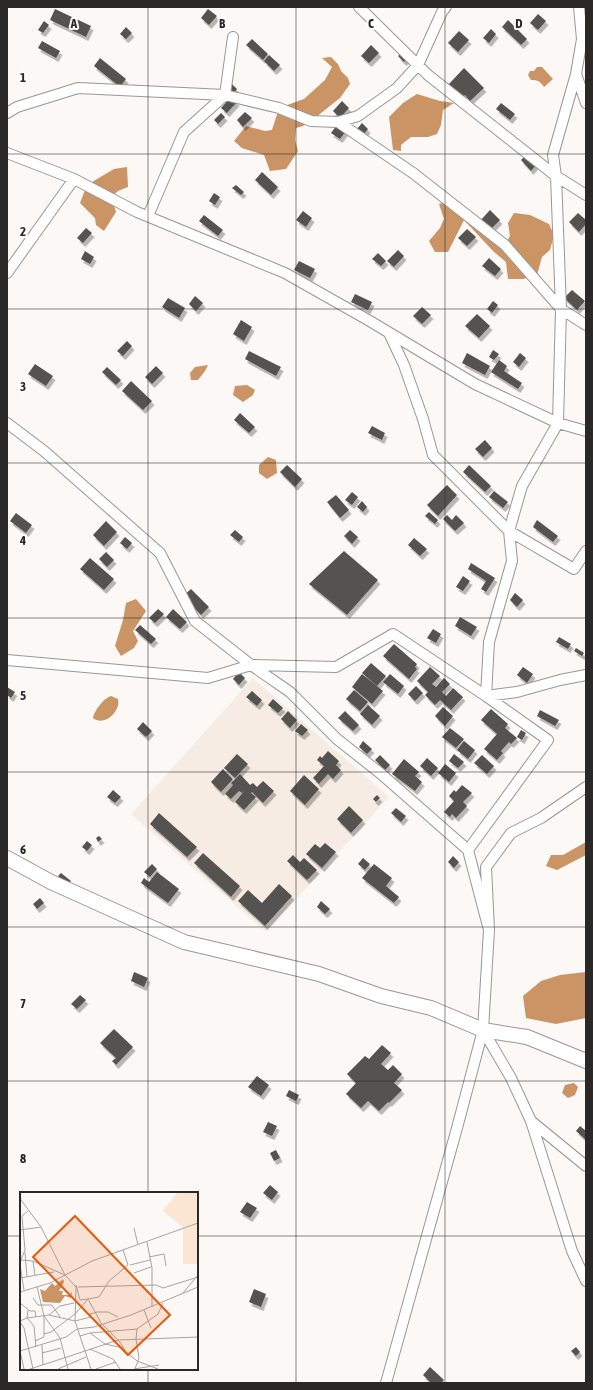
<svg xmlns="http://www.w3.org/2000/svg" width="593" height="1390" font-family="'Asap Condensed',sans-serif">
<defs>
<filter id="shadow"><feDropShadow dx="2.5" dy="4" stdDeviation="0" flood-color="#0004"/></filter>
</defs>
<rect width="100%" height="100%" fill="#fbf8f5"/>
<path fill="#f6ece4" d="M253,678L389,797L266,932L131,814Z"/>
<path fill="#ca9465" d="M331,57L338,64L341,71L348,78L350,84L340,98L311,121L303,126L296,128L295,140L298,151L286,169L270,171L264,155L242,148L234,141L246,126L265,131L272,130L279,108L304,99L325,80L332,67L322,58Z
M537,67H542L553,79L544,87C540,81 538,80 531,80L528,75L530,71H534Z
M417,94L440,101L454,103L443,110L441,125L437,134L428,137H411L401,145V151L393,150L389,117L403,103Z
M127,167L128,187L118,191L111,197L116,212L104,231L96,225L95,218L80,203L87,185L114,169Z
M448,201L505,245L510,236L508,223L514,213L530,215L549,224L554,235L550,250L542,257L537,275L523,279H508L506,262L493,251L464,220L448,252H435L429,241L440,228L444,219L439,204Z
M208,365L205,371L198,380H191L190,373L195,367Z
M247,385L255,390L253,395L243,402L233,395L235,386Z
M268,457L276,460L277,473L267,479L259,473V465Z
M136,599L146,611L133,631L138,641L134,648L121,656L115,646L123,620L126,603Z
M111,696L118,699C121,712 104,727 93,718C94,711 104,698 111,696Z
M586,842V855L557,870L546,866L551,855H563Z
M586,972V1018L556,1024L526,1018L523,996L541,981L560,975Z
M574,1083L578,1087L575,1095L568,1098L562,1093L565,1085Z"/>
<path fill="#555250" filter="url(#shadow)" d="M55,9L91,26L86,37L50,20Z
M208,9L217,16L209,25L201,18Z
M538,14L546,21L538,30L530,23Z
M508,20L527,39L521,45L502,27Z
M44,21L49,25L43,33L38,30Z
M126,27L132,33L126,39L120,34Z
M491,29L496,34L489,43L483,38Z
M459,31L469,40L458,52L448,43Z
M252,39L268,54L263,60L246,45Z
M42,41L60,51L56,58L38,48Z
M371,45L379,53L369,63L361,56Z
M403,51L409,57L404,62L398,56Z
M269,55L280,65L274,71L264,61Z
M100,58L126,79L120,87L94,66Z
M464,68L484,88L470,101L465,95L461,99L448,85Z
M232,84L237,89L234,93L229,88Z
M231,97L237,102L227,113L221,108Z
M342,101L349,108L340,118L333,111Z
M501,103L515,114L510,120L496,109Z
M245,112L252,118L243,127L237,120Z
M221,113L225,117L218,124L214,120Z
M362,123L368,129L363,135L357,129Z
M337,125L346,131L340,139L331,133Z
M527,154L537,164L531,171L521,160Z
M262,172L278,187L271,195L255,180Z
M236,185L244,192L241,195L232,188Z
M214,193L220,197L215,205L209,201Z
M490,210L500,220L490,230L480,221Z
M303,211L312,218L306,227L296,220Z
M578,213L586,220V224L579,232L569,222Z
M204,215L223,230L218,236L199,221Z
M86,228L92,233L83,243L77,238Z
M467,229L476,237L467,246L458,238Z
M398,250L404,256L394,267L387,261Z
M85,251L94,257L90,264L81,259Z
M378,253L386,261L381,266L372,259Z
M489,258L501,269L495,276L482,266Z
M299,261L315,269L310,278L294,270Z
M572,290L585,301L577,310L564,298Z
M355,294L372,302L368,310L351,302Z
M195,296L203,303L196,311L189,304Z
M168,298L185,308L179,318L162,307Z
M493,301L498,305L492,313L487,309Z
M422,307L431,315L422,324L413,316Z
M477,314L490,326L479,338L465,326Z
M241,320L252,327L244,341L233,334Z
M127,341L132,346L123,356L117,351Z
M493,350L499,354L494,360L489,357Z
M249,351L281,367L276,376L245,359Z
M467,353L490,366L485,375L462,363Z
M520,353L526,358L519,367L513,362Z
M499,360L507,366L504,371L522,383L518,389L491,372Z
M35,364L53,376L46,386L28,374Z
M156,366L163,373L152,384L145,377Z
M107,367L121,380L116,385L102,372Z
M131,381L152,401L143,410L122,391Z
M240,413L255,427L249,433L234,420Z
M372,426L385,433L382,440L368,433Z
M485,440L492,448L483,457L475,449Z
M287,465L302,479L295,487L280,472Z
M469,465L491,486L485,492L463,472Z
M447,485L457,495L438,516L427,505Z
M494,491L508,502L503,508L489,497Z
M352,492L358,497L352,505L345,500Z
M336,495L349,510L340,518L327,502Z
M362,501L367,507L363,512L357,507Z
M429,512L438,520L435,524L425,516Z
M16,513L32,525L26,533L10,521Z
M447,515L452,520L456,515L464,523L455,531L443,519Z
M537,520L558,536L553,542L533,527Z
M106,521L117,532L104,546L93,535Z
M235,530L243,537L239,542L230,535Z
M350,530L358,537L352,544L344,536Z
M125,537L132,543L127,549L120,543Z
M414,538L427,549L420,556L408,545Z
M344,551L378,580L347,615L309,584Z
M106,552L114,560L107,567L99,559Z
M90,558L114,579L104,590L80,569Z
M471,563L495,578L486,592L481,589L486,581L468,569Z
M463,576L470,581L463,591L456,587Z
M191,589L209,607L201,615L183,596Z
M515,593L523,600L517,607L510,600Z
M158,609L164,614L155,623L149,618Z
M173,609L187,622L180,629L166,617Z
M460,617L477,627L471,636L455,626Z
M140,625L156,639L151,644L135,630Z
M433,629L441,634L436,643L427,638Z
M559,637L571,644L568,649L556,642Z
M394,644L417,664L415,667L417,669L409,679L383,656Z
M576,648L584,653L582,656L574,651Z
M371,663L386,676L377,686L362,673Z
M430,667L440,676L432,684L436,687L444,678L450,684L442,692L446,696L453,688L463,697L451,710L440,700L435,705L425,695L428,692L417,681Z
M523,667L533,674L527,683L517,675Z
M239,672L245,678L239,685L233,679Z
M362,674L383,691L372,704L352,687Z
M390,674L404,686L398,694L383,682Z
M416,686L423,693L415,701L408,694Z
M7,687L15,692L11,698L7,695Z
M354,690L368,702L360,711L346,699Z
M252,691L262,700L257,706L246,697Z
M273,699L283,708L278,713L268,705Z
M368,705L380,716L372,725L360,714Z
M443,707L453,716L445,726L435,716Z
M491,709L508,724L505,728L517,738L511,744L509,742L501,751L503,753L497,760L484,749L497,734L481,720Z
M540,710L559,720L555,726L537,716Z
M288,711L297,720L290,728L281,719Z
M345,711L359,725L353,731L338,718Z
M143,722L152,731L146,737L137,729Z
M301,724L308,730L302,736L295,731Z
M450,728L464,739L456,748L442,737Z
M521,730L526,733L522,740L517,737Z
M363,741L372,749L367,754L359,747Z
M464,741L475,750L468,759L457,750Z
M328,751L339,761L336,765L341,770L333,779L328,774L319,784L313,778L324,766L317,760L320,756L322,758Z
M237,754L248,764L235,778L224,768Z
M454,754L464,762L458,768L449,761Z
M380,755L390,765L385,770L375,760Z
M482,755L494,766L487,774L474,763Z
M427,758L438,768L431,776L420,766Z
M404,759L419,772L415,776L422,782L415,791L392,774Z
M445,764L456,773L449,782L438,773Z
M223,769L233,779L221,792L211,782Z
M240,774L250,785L253,783L257,787L263,781L274,791L263,803L252,792L251,793L256,797L244,810L235,802L245,790L242,793L239,791L231,799L225,794L233,785L231,783Z
M304,775L319,789L305,805L290,791Z
M462,785L472,793L463,802L467,806L456,818L452,814L450,817L444,812L454,801L449,796L454,790L456,792Z
M113,790L121,797L115,803L107,797Z
M377,795L380,798L376,802L373,799Z
M349,806L363,820L351,833L337,819Z
M396,808L406,816L401,822L391,813Z
M159,813L197,847L187,857L150,824Z
M99,836L102,839L98,842L96,838Z
M87,841L92,845L87,851L82,847Z
M325,843L336,852L322,868L306,854L315,844L320,848Z
M203,853L240,886L231,897L194,863Z
M293,855L300,862L304,858L317,870L307,880L287,861Z
M453,856L459,862L454,868L448,862Z
M363,858L370,864L365,870L358,864Z
M152,864L157,869L150,877L144,872Z
M374,864L392,878L386,886L399,897L394,903L362,878Z
M157,872L179,889L168,903L141,883L144,878L149,882Z
M61,873L71,881L68,884L58,876Z
M279,884L292,896L265,926L238,901L248,890L262,903Z
M40,898L44,903L37,909L33,904Z
M321,901L330,909L325,914L317,907Z
M134,972L148,978L144,987L131,981Z
M80,995L86,1000L77,1009L71,1004Z
M114,1029L133,1047L116,1065L112,1061L116,1058L100,1043Z
M382,1045L391,1053L381,1064L388,1070L393,1065L402,1074L394,1083L402,1090L389,1103L388,1102L379,1111L368,1101L361,1108L346,1094L356,1083L347,1074L365,1056L369,1059Z
M257,1076L269,1085L261,1096L248,1087Z
M289,1090L299,1095L296,1101L286,1096Z
M268,1122L277,1126L272,1136L263,1132Z
M580,1126L586,1131V1140L576,1131Z
M276,1150L280,1158L274,1161L270,1153Z
M270,1185L278,1192L272,1200L263,1193Z
M247,1202L257,1208L250,1218L240,1212Z
M254,1289L266,1294L261,1307L249,1302Z
M576,1347L580,1352L576,1356L571,1351Z
M430,1367L444,1380L441,1383H431L423,1375Z"/>
<g fill="none" stroke-linecap="round" stroke-linejoin="round">
<g stroke="#9a9794" stroke-width="12">
<path id="street" d="M359,7L428,75L556,176L586,195
M576,74L586,103
M7,113L17,107L78,88L225,95L279,108L311,121L338,122L413,173L505,245L561,309L586,325
M338,122L358,116L397,88L418,65L442,12L446,7
M7,153L74,179L137,212L285,273L368,320L475,384L558,423L586,431
M148,216L184,132L225,95L233,37
M7,273L74,179
M389,333L404,365L423,419L433,455L509,531L574,569L586,551
M7,423L44,451L160,553L195,621L251,665L290,692L337,739L380,773L468,850
M7,660L208,678L251,665L336,667L393,634L486,696L517,692L560,680L586,675
M489,930L468,850L548,740L486,696L489,642L512,561L509,531L522,486L558,423L561,309L556,176L553,155L576,74L582,39L579,7
M483,1030L511,1078L531,1121L572,1251L586,1281
M531,1121L586,1166
M386,1383L457,1128L483,1030L489,930L486,867L511,833L541,818L586,787"/>
</g>
<g stroke="#9a9794" stroke-width="16">
<path id="secondary" d="M7,858L51,882L184,942L319,974L381,996L431,1008L483,1030L527,1037L586,1061"/>
</g>
<use href="#street" stroke="#fff" stroke-width="10"/>
<use href="#secondary" stroke="#fff" stroke-width="14"/>
</g>
<path fill="none" stroke="#2a2928" stroke-width="1" stroke-opacity="0.55" d="M148,7V1193M296,7V1383M445,7V1383M7,154H586M7,309H586M7,463H586M7,618H586M7,772H586M7,927H586M7,1081H586M7,1236H21M197,1236H586M148,1369V1383"/>
<g transform="translate(20 1192)">
<rect width="178" height="178" fill="#fbf8f5"/>
<path d="M157,1H178V72H163V35L143,19Z" fill="#fbe5d3"/>
<path d="M43,87L44,90L39,99H43L42,103H50L52,99L51,106L45,104L40,111L23,110L20,97L25,99L32,91L35,94Z" fill="#ca9465"/>
<path fill="none" stroke="#a7a5a3" stroke-width="1" d="M0,1L1,8L21,35L45,83L56,95L55,129L71,177M114,36L118,53M0,38L21,35M127,50L132,76V115M5,60L7,85M129,65L144,62L146,74M1,68L13,69L45,83M13,69L15,83M0,70L5,58L2,24L8,19M0,72L4,98M110,73L130,68M114,81L131,75M0,86L34,80M56,93L60,108L68,107L81,131L100,150L106,160L117,169L138,177M58,95L136,93L143,96L178,85M0,100L30,91L72,69L178,31M162,102L178,83M13,106L18,113H32L40,125M0,111L10,119H15L16,125M8,118L7,126L14,134L16,155M124,118L131,136M29,123L40,114L54,111M24,124L40,146L48,177M0,129L7,126L29,123L55,129L71,125L70,122L77,120H88L98,125M0,130L4,136L13,177M70,141L117,137L138,122L143,111M24,142L31,140L55,122L68,107L79,105L89,89L108,73L103,58M60,144L70,141L85,152L103,156M15,149L24,145V124L17,95M22,153L23,173M70,157L93,167L100,177M0,159L46,145L57,137L74,135L111,123L178,95M0,159L4,177M22,161L41,156M44,166L98,148L178,145M10,177L44,166M38,177L66,165M76,177L96,170M114,177L139,173M115,177L119,166L116,147L117,137"/>
<path fill="#e8590c" fill-opacity="0.15" stroke="#e8590c" stroke-width="2" d="M55,24L150,123L108,163L13,65Z"/>
<rect width="178" height="178" fill="none" stroke="#2a2928" stroke-width="2"/>
</g>
<g font-size="13" text-anchor="middle" font-weight="bold" fill="#2a2928" stroke="#fff" stroke-width="4" stroke-linejoin="round" paint-order="stroke">
<text x="74" y="28">A</text>
<text x="222" y="28">B</text>
<text x="371" y="28">C</text>
<text x="519" y="28">D</text>
<text x="23" y="82">1</text>
<text x="23" y="236">2</text>
<text x="23" y="391">3</text>
<text x="23" y="545">4</text>
<text x="23" y="700">5</text>
<text x="23" y="854">6</text>
<text x="23" y="1008">7</text>
<text x="23" y="1163">8</text>
</g>
<rect width="593" height="1390" fill="none" stroke="#2a2928" stroke-width="16"/>
</svg>
